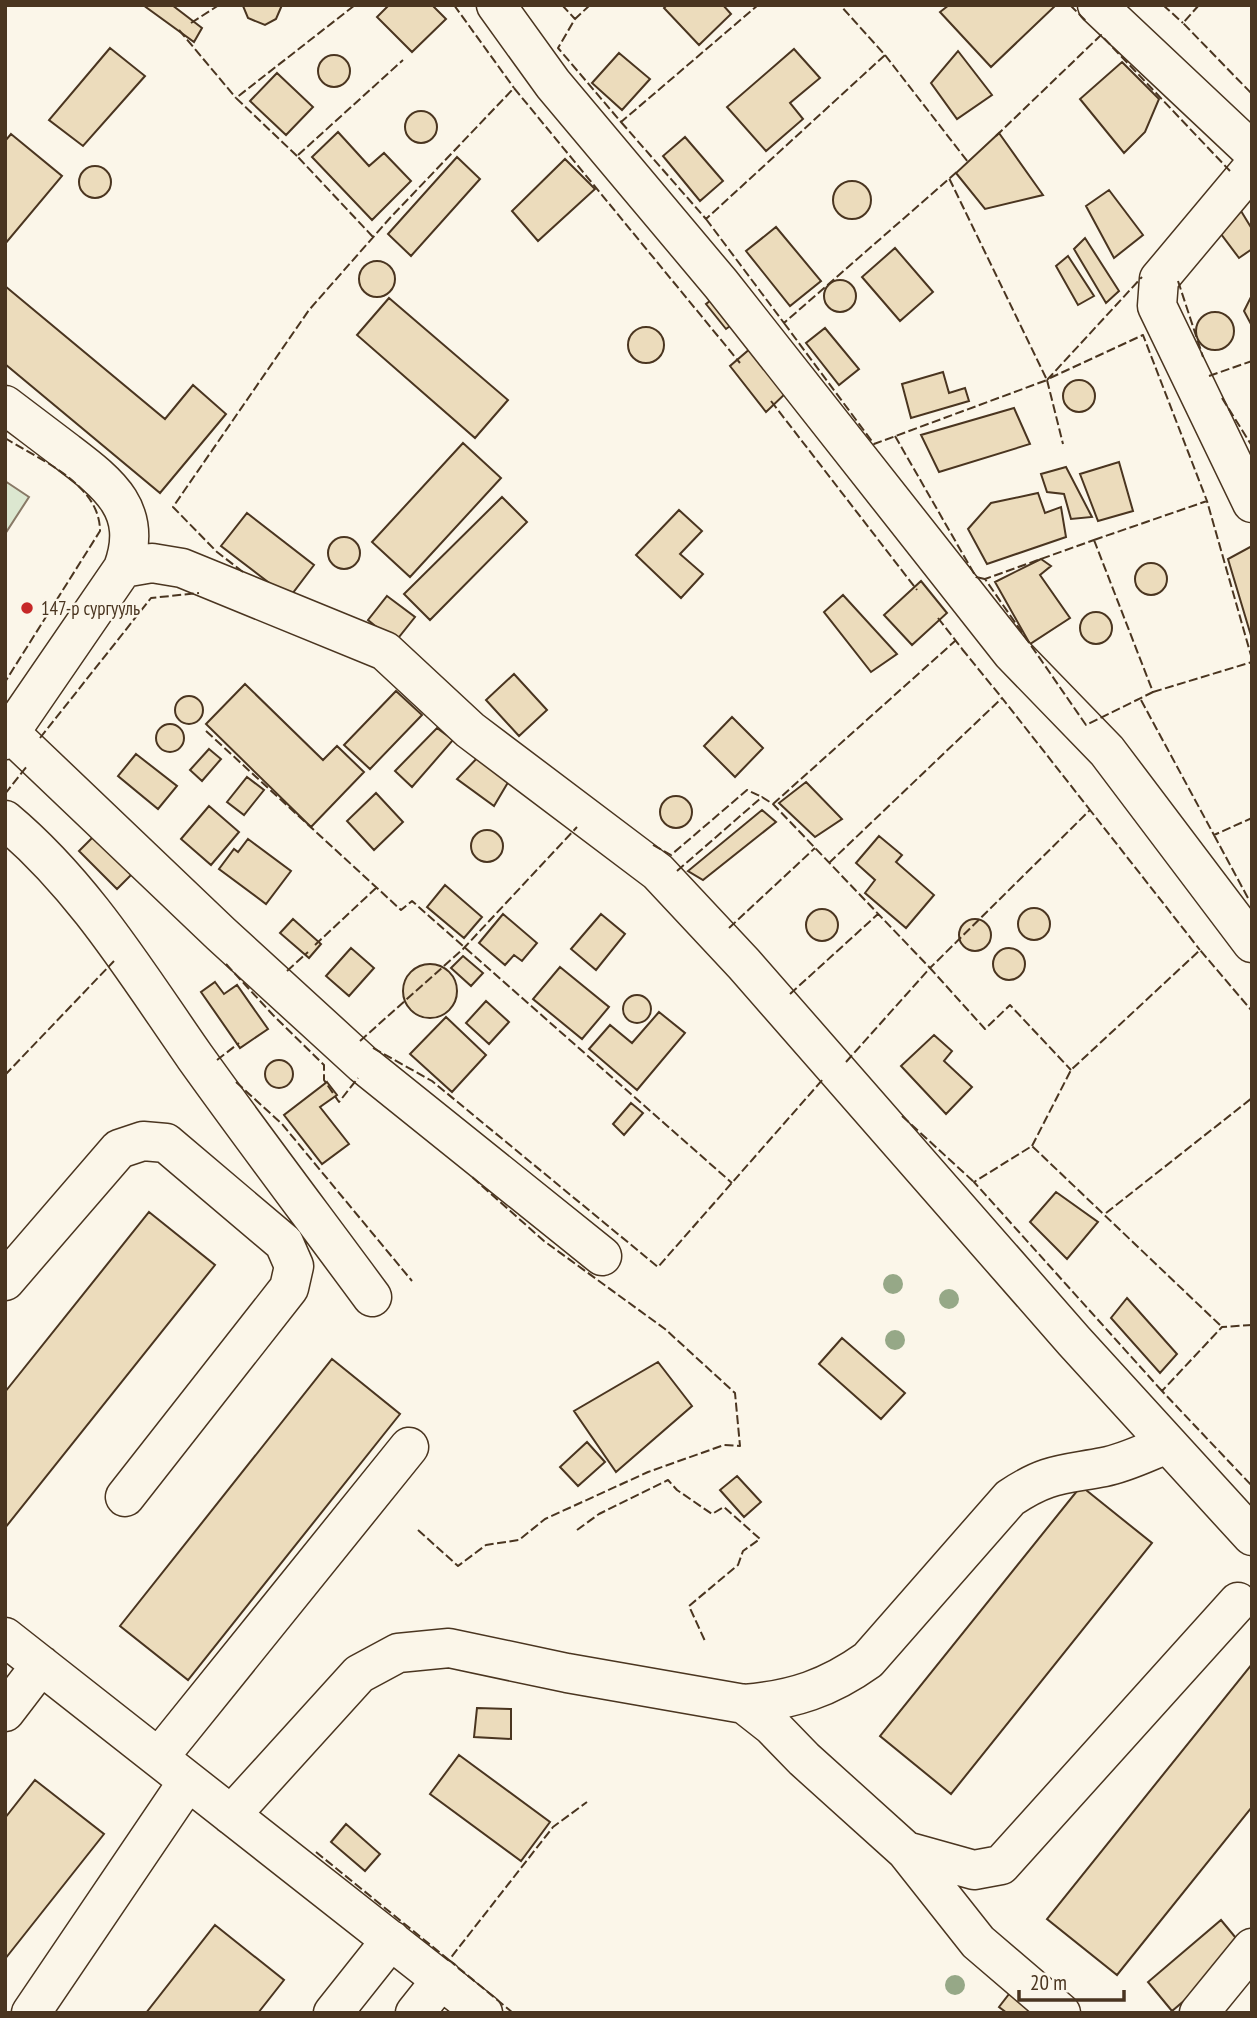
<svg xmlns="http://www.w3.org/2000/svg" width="1257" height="2018" font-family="'PT Sans Narrow',sans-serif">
<rect width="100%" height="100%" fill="#fbf6e9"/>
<path fill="#dce7d0" stroke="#887966" stroke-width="2" d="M5,481L29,497L5,534Z"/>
<path fill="#ecdcbc" stroke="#4a3520" stroke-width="2" d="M143,5H172L202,28L194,42Z
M282,5L276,19L265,25L248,18L243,6Z
M389,5H432L446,19L412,52L377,17Z
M667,5H723L731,14L699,45L664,8Z
M949,5H1056L991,67L940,12Z
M110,48L145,76L83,146L49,120Z
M794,49L820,78L790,103L803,119L766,151L727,107Z
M958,51L992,95L957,119L931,83Z
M619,53L650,79L622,110L592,83Z
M318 71a16 16 0 1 1 32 0a16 16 0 1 1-32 0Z
M1122,62L1159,99L1145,132L1124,153L1080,99Z
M277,73L313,107L286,135L250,101Z
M405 127a16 16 0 1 1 32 0a16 16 0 1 1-32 0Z
M338,132L369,166L384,153L411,181L372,220L312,157Z
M999,133L1043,195L985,209L956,173Z
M11,134L62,176L5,244V141Z
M685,137L723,181L700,201L663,156Z
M457,157L480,179L411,256L388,234Z
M565,159L595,189L538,241L512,211Z
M79 182a16 16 0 1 1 32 0a16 16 0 1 1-32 0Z
M833 200a19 19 0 1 1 38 0a19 19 0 1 1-38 0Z
M1109,190L1143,235L1114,258L1086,206Z
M1241,211L1252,229V249L1239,258L1215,226Z
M776,227L821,281L790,306L746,251Z
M1085,238L1119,291L1106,303L1074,249Z
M895,248L933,292L900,321L862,277Z
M1068,256L1094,296L1078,305L1056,266Z
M359 279a18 18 0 1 1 36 0a18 18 0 1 1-36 0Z
M824 296a16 16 0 1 1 32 0a16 16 0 1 1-32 0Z
M5,286L165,419L193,385L226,414L160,493L5,364Z
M718,295L737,321L726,329L706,304Z
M1252,295V326L1244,311Z
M389,298L508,400L475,438L357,335Z
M1196 331a19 19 0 1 1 38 0a19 19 0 1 1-38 0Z
M628 345a18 18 0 1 1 36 0a18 18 0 1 1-36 0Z
M825,328L859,369L839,385L806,343Z
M751,348L787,392L766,412L730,366Z
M943,372L949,393L965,388L969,401L911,418L902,384Z
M1063 396a16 16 0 1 1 32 0a16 16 0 1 1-32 0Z
M1014,408L1030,444L939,472L921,435Z
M463,443L501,478L410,577L372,542Z
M1119,462L1133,511L1098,521L1080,474Z
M1066,467L1092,517L1071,519L1064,494L1047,492L1041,474Z
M1038,493L1045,513L1061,507L1066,537L987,564L968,529L991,503Z
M502,497L527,522L430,620L404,594Z
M679,510L702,531L680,554L703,574L681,598L636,555Z
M247,513L314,565L289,598L221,546Z
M328 553a16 16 0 1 1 32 0a16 16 0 1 1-32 0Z
M1252,546V639L1228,559Z
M1041,559L1051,566L1040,575L1070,618L1030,644L995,582Z
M1135 579a16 16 0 1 1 32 0a16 16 0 1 1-32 0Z
M921,581L947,613L912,645L884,615Z
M843,595L897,654L871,672L824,612Z
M387,596L415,617L395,642L368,620Z
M1080 628a16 16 0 1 1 32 0a16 16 0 1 1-32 0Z
M514,674L547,710L519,736L486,700Z
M245,684L323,760L337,746L364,772L311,827L206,724Z
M396,691L422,715L370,769L344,745Z
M175 710a14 14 0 1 1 28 0a14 14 0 1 1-28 0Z
M732,717L763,748L735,777L704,746Z
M156 738a14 14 0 1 1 28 0a14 14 0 1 1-28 0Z
M437,728L453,740L412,787L395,771Z
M209,749L221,759L202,781L190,770Z
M482,753L510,779L494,806L457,779Z
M136,754L177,786L158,809L118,776Z
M247,777L264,790L244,815L227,802Z
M806,782L842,819L815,837L779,803Z
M376,793L403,822L374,850L347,821Z
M660 812a16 16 0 1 1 32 0a16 16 0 1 1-32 0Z
M209,806L239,832L211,865L181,839Z
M762,810L776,822L703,880L688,871Z
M471 846a16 16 0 1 1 32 0a16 16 0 1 1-32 0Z
M99,831L138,868L117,889L79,851Z
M879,836L902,855L896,862L934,895L906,928L865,893L875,880L856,863Z
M248,839L291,871L266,904L219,869L234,849L238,852Z
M445,885L482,917L464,938L427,907Z
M1018 924a16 16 0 1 1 32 0a16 16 0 1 1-32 0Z
M806 925a16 16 0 1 1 32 0a16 16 0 1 1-32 0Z
M503,914L537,943L522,961L514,955L505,965L479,943Z
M601,914L625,934L596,970L571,949Z
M959 935a16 16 0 1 1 32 0a16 16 0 1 1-32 0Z
M293,919L321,944L309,958L280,933Z
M993 964a16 16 0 1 1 32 0a16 16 0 1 1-32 0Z
M351,948L374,968L349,996L326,976Z
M463,956L483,973L471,986L451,968Z
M403 991a27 27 0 1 1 54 0a27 27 0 1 1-54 0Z
M560,967L609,1007L582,1039L533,999Z
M215,982L224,994L237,985L268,1029L240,1048L201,992Z
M623 1009a14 14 0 1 1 28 0a14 14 0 1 1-28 0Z
M486,1001L509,1022L489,1044L466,1023Z
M659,1012L685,1033L637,1090L589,1049L610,1025L632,1043Z
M446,1017L486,1055L452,1092L410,1054Z
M934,1035L952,1051L944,1061L972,1087L946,1114L901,1066Z
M265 1074a14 14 0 1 1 28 0a14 14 0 1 1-28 0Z
M327,1082L337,1095L320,1107L349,1144L322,1164L284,1115Z
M631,1103L643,1113L624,1135L613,1124Z
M1056,1192L1098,1222L1067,1259L1030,1222Z
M149,1212L215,1265L5,1528V1392Z
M1127,1298L1177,1354L1160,1373L1111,1318Z
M842,1338L905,1393L881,1419L819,1364Z
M332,1359L400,1414L188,1680L120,1626Z
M658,1362L692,1406L616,1472L574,1411Z
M587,1442L605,1462L578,1486L560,1467Z
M737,1476L761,1502L744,1517L720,1490Z
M1081,1486L1152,1543L951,1794L880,1736Z
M1252,1664V1807L1117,1975L1047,1919Z
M477,1708L511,1709V1739L474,1737Z
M459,1755L550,1822L521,1861L430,1794Z
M35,1780L104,1834L5,1959V1818Z
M346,1824L380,1854L365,1871L331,1842Z
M1221,1920L1245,1949L1172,2011L1148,1982Z
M215,1925L284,1980L258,2013H146Z
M1019,1981L1048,2013H1007L999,2007Z"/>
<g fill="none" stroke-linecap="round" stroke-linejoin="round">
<g stroke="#4a3520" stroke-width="41">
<path id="minor" d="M496,5L553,84L721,284L1012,653L1107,751L1252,943
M1097,5L1252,151
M1252,168L1159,279L1157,306L1252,503
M5,405C26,421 46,436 67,452C109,484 144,510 123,568L5,740
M123,568L152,563L182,568L385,651L470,730L658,872L744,964L1074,1341L1252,1536
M5,728L221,934L363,1064L602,1256
M5,820C84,886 137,974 195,1057C253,1138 313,1217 372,1297
M5,1281L119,1149L143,1141L166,1143L284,1243L294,1266L289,1288L125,1497
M5,1637L483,2013
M744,1704C793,1700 829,1688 868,1660L1010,1498C1047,1473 1062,1475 1104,1467C1125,1463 1147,1452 1167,1444
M5,1712L41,1665
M159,1757L409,1447
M231,1815L359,1674L398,1653L449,1648L567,1673L744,1704L772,1726L804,1759L906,1851L974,1870L1001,1865L1238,1602
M906,1851L978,1942L1061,2013
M31,2013L188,1781
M333,2013L391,1940
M415,2013L442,1979
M1199,2013L1252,1948"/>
</g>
<use href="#minor" stroke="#fbf6e9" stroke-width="38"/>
<path stroke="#4a3520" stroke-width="2" stroke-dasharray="9 3.5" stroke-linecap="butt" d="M454,5L514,88
M562,5L575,19
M590,5L575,19L558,48L621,122L758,5
M1070,5L1086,21
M1163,5L1183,23
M1199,5L1183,23L1252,94
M191,23L219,5
M179,30L236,98
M885,55L968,162
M621,122L706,219L885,55L840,5
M996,136L1101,35L1230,171
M297,156L236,98L355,5
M706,219L784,323L958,171
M373,237L297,156L403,60
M1178,281L1203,357
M784,323L874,444L1047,380L949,178
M1209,376L1252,361
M1050,378L1143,335L1207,501
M1047,380L1142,277
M1047,380L1063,444
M1222,398L1252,446
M771,401L917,590
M895,436L976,577L985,579
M5,438C40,460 100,484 100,531L5,682
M1094,540L1153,692L1086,725L985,579Z
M1094,540L1207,501L1252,659
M243,572L217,552L173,507L309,310L390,218L514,88L740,363
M938,618L963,650
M962,649L1002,698
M1153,692L1252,662
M1141,700L1214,835L1252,818
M206,731L401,910L412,901L732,1183
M40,738L151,598L199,593
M5,794L27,766
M773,804L955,641
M1214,835L1248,898H1252
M653,845L671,855L747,790L762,797
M829,863L1002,698L1090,810
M677,871L762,797L773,804L930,968L1090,810L1200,950
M729,928L815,848
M315,945L376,888
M226,964L273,1015L324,1065V1080L339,1102L358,1078
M287,971L308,952
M790,994L878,914
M360,1041L463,949L577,827
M373,1048L432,1081L658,1267L824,1078
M217,1060L239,1043
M846,1062L930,968L985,1029L1010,1005L1071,1070
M5,1075L114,961
M236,1082L282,1124L412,1281
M902,1116L974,1182
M1032,1146L1071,1070L1200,950L1252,1011
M1106,1213L1252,1098
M1252,1325L1222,1327L1162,1391L1252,1486
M1162,1391L974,1182L1032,1146L1222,1327
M418,1530L458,1566L486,1545L519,1540L545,1519L648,1472L724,1445L740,1446L735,1393L665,1329L544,1241L472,1177
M577,1530L599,1514L668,1480L677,1490L712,1514L724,1507L760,1539L743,1551L738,1565L689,1606L705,1641
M316,1852L449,1960
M513,2013L449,1960L553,1827L587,1802"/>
</g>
<g fill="#96a887">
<circle cx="893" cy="1284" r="10"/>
<circle cx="949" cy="1299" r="10"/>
<circle cx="895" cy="1340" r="10"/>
<circle cx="955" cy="1985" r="10"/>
</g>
<circle fill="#c62828" stroke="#fbf6e9" stroke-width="2.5" cx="27" cy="608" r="7"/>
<g text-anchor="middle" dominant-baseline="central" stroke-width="5" stroke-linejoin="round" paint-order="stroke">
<g font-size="19" fill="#4a3520" stroke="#fbf6e9" text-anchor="start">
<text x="41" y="608">147-р сургууль</text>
</g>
</g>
<rect width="1257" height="2018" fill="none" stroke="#4a3520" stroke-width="14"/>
<path d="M1019 1990v10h105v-10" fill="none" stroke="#4a3520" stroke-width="3.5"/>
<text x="1030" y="1990" font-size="21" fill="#4a3520" stroke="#fbf6e9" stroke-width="5" paint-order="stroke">20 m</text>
</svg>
